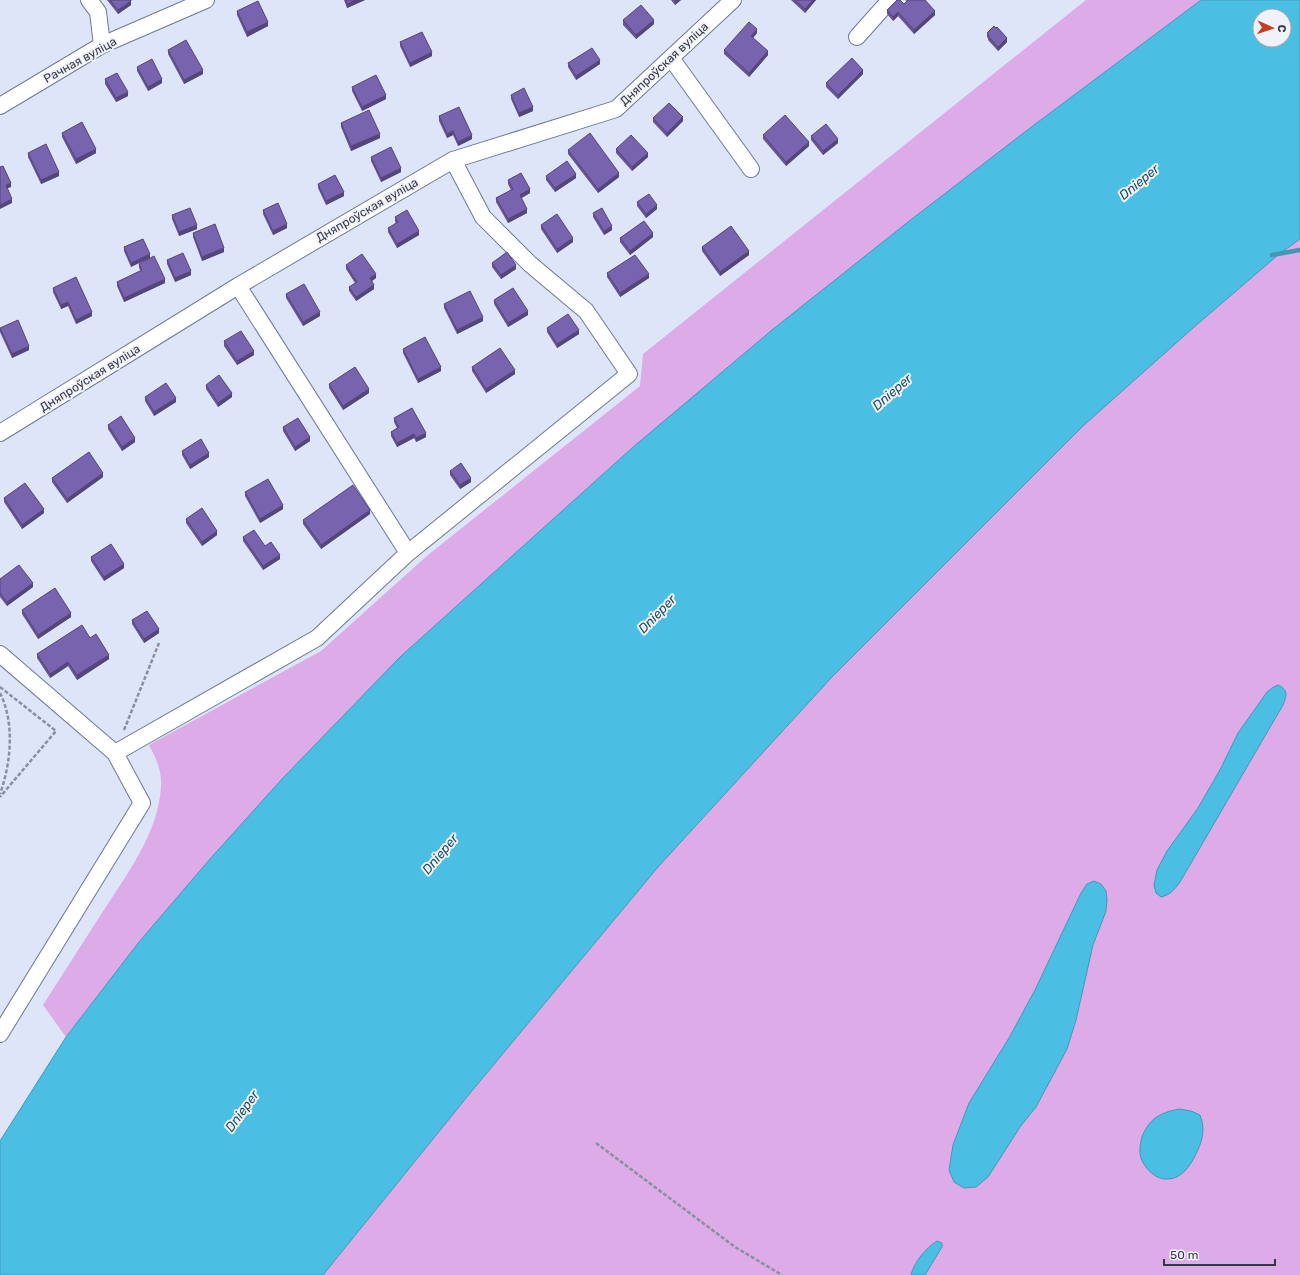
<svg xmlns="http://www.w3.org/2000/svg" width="1300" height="1275" font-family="Rubik,sans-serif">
<rect width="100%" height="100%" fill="#dee5f9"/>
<path fill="#dcabe8" d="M1086,0H1201L1030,128L632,448L400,657L282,779L210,859L139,942L66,1037L43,1005C62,975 81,946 100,916C125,877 159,833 161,786C162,771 156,758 149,745L321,651L428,555L640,386L643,354Z
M1300,239V1275H323L471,1092L658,867L832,677L1083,426L1193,328L1278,255Z"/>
<path fill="#4abfe3" stroke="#4497b4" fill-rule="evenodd" d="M1201,0H1300V239L1278,255L1193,328L1083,426L832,677L658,867L471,1092L323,1275H0V1141L66,1037L139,942L210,859L282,779L400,657L632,448L772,330L908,222L1030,128ZM1260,16H1284V40H1260Z
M1278,685C1288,689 1287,696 1283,705L1180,882C1174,890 1170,895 1161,897L1156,893L1154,885L1157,870L1167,851L1198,808L1221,768L1238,733L1267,692L1272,688Z
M1094,881L1101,884L1106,891L1107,900L1106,911L1093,945L1076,1020L1067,1049L1036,1107L1020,1127L988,1177L976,1187L964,1188L954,1182L949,1170L953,1145L969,1103L1009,1038L1035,990L1081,893L1087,884Z
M1179,1109L1191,1111L1200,1115C1206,1130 1202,1142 1195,1156C1190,1166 1181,1179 1168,1179C1156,1180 1145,1169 1141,1158C1139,1151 1140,1144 1142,1137C1144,1131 1149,1123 1154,1119C1161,1113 1170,1111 1179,1109Z
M937,1241L942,1243V1247L925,1275H911C914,1262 926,1248 937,1241Z"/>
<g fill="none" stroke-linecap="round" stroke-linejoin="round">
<path stroke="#4497b4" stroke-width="4.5" d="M1272,255L1300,250"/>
<g stroke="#6e7895" stroke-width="18">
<path id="minor" d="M89,0L98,12L102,45
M857,37L890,0
M671,58L751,169
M0,106L102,45L206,0
M238,286L408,553L629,374L586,311L530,264L483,217L453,160
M0,433L238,286L453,160L616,109L733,0
M0,654L115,753L142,803L0,1034
M115,753L317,638L408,553"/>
</g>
<path stroke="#8a8fa0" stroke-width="2.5" stroke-dasharray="4 2" stroke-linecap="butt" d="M0,687L56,731L0,797
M0,693C15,723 11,763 0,794
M124,730L159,643
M596,1143L735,1247L782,1275"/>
<use href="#minor" stroke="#fff" stroke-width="16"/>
</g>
<path fill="#675596" d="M107,0H131V5L118,14Z
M344,0H365L347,8Z
M671,0H681L675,5Z
M791,0H816L805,13Z
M905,0H925L935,15L914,34L898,16L893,21L887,14V10L904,4L907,1Z
M237,11L268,26L247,37L237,15Z
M623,20L654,24L636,39L623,25Z
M757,33L753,38L768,55L749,77L724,54V50Z
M987,33L1007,42L998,51L988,40V38L987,37Z
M400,42L432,56L410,67L400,46Z
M168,50L203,74L184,84L168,54Z
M568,63L600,64L576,80L568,67Z
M137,67L162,83L148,91L137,71Z
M863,74L838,99L826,87V83Z
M105,79L128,96L116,102L105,84Z
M352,87L386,99L362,111L352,91Z
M511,95L533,111L519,117L511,99Z
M439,116L472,139L458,146L453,135L447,138L439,121Z
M653,118L683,121L667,137L653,122Z
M341,123L380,138L351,151L341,127Z
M62,133L96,153L76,164L62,137Z
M763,135L809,146L786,166L763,139Z
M811,136L838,143L823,155L811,140Z
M616,149L648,157L632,171L616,153Z
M568,150L619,177L598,193L568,154Z
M28,153L59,176L41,184L28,157Z
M371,157L401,172L381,182L371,161Z
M546,176L576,178L555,192L546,180Z
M508,180L530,193L521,198L527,213L508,223L496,202V198L511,190L508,184Z
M318,184L344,196L326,205L318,188Z
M637,202L657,209L646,218L637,206Z
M263,210L287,228L273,235L263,214Z
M593,213L612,230L604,235L593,217Z
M172,215L197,229L179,236L172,219Z
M395,217L419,235L397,248L388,232V228L396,224L395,221Z
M541,225L573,242L557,253L541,229Z
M193,233L224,252L202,261L193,237Z
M653,237L630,255L620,242V238Z
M143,239L131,267L124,251V247Z
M702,247L749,255L720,276L702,251Z
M167,260L191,275L175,282L167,264Z
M492,263L516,269L501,279L492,267Z
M139,264L165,283L124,302L117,286V282L141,271L139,268Z
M346,265L376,278L372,281L374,289L356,301L349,291V287L355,283L346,269Z
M607,273L649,278L620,297L607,277Z
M53,288L92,316L76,324L68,306L61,309L53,292Z
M286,294L320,316L303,326L286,298Z
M494,300L528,315L508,327L494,304Z
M444,304L483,321L457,334L444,308Z
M0,328L29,350L12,358L0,332Z
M547,328L579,334L557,348L547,332Z
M224,341L254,355L237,365L224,346Z
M403,349L441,371L418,383L403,353Z
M472,367L515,374L486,393L472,371Z
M329,384L369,393L343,410L329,388Z
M206,385L232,397L218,407L206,389Z
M145,397L176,402L154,416L145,401Z
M394,418L426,437L416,442L414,438L397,447L391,436V432L397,428L394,422Z
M108,425L135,442L122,451L108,429Z
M283,427L310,441L295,451L283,431Z
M182,451L209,457L190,469L182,455Z
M450,471L471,482L460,489L450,475Z
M103,477L67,503L52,482V478Z
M245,492L283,509L260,523L245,496Z
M4,498L44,513L22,529L4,502Z
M370,514L321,549L303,524V520Z
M186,519L217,535L202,546L186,523Z
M243,537L265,546L280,559L263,570L243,541Z
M91,557L124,568L104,581L91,561Z
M0,579L33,587L7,606L0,597Z
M22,610L71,617L38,639L22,614Z
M132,620L159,633L144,643L132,624Z
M90,638L109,659L77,680L68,666L50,678L37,658V654Z"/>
<path fill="#54457a" d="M356,0H365L347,8V4Z
M676,0H681L675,5V1Z
M813,0H816L805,13V9Z
M131,1V5L118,14V10Z
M935,11V15L914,34V30Z
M898,12V16L893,21V17Z
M654,20V24L636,39V35Z
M268,22V26L247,37V32Z
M757,29V33L751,40V36Z
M1007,38V42L998,51V47Z
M768,51V55L749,77V73Z
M432,52V56L410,67V63Z
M600,60V64L576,80V76Z
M203,70V74L184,84V80Z
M863,70V74L838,99V95Z
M162,79V83L148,91V87Z
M128,92V96L116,102V98Z
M386,95V99L362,111V107Z
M533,107V111L519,117V113Z
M683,117V121L667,137V133Z
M453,131V135L447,138V134Z
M380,134V138L351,151V146Z
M472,135V139L458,146V142Z
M838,139V143L823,155V151Z
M809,142V146L786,166V162Z
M96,149V153L76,164V159Z
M648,153V157L632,171V167Z
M401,168V172L381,182V178Z
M59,172V176L41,184V180Z
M619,173V177L598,193V189Z
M576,174V178L555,192V188Z
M11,183V187L6,189V185Z
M530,189V193L520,199V195Z
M344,192V196L326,205V201Z
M12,199V203L0,209V205Z
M657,205V209L646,218V214Z
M527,209V213L508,223V219Z
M287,224V228L273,235V231Z
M197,225V229L179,236V232Z
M612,226V230L604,235V231Z
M419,231V235L397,248V244Z
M653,233V237L630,255V251Z
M573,238V242L557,253V249Z
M224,248V252L202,261V257Z
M749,251V255L720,276V272Z
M150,254V258L131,267V263Z
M516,265V269L501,279V275Z
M191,271V275L175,282V278Z
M376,274V278L370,282V278Z
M649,274V278L620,297V293Z
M165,279V283L124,302V298Z
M374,285V289L356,301V297Z
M68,302V306L61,309V305Z
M528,311V315L508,327V323Z
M92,312V316L76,324V320Z
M320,312V316L303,326V322Z
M483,317V321L457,334V330Z
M579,330V334L557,348V344Z
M29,346V350L12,358V354Z
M254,351V355L237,365V361Z
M441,367V371L418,383V379Z
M515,370V374L486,393V389Z
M369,389V393L343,410V406Z
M232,393V397L218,407V403Z
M176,398V402L154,416V412Z
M426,433V437L416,442V438Z
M414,434V438L397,447V443Z
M310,437V441L295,451V447Z
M135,438V442L122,451V447Z
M209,453V457L190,469V465Z
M103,473V477L67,503V499Z
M471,478V482L460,489V485Z
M283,505V509L260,523V519Z
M44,509V513L22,529V525Z
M370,510V514L321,549V545Z
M217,531V535L202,546V542Z
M280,555V559L263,570V566Z
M124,564V568L104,581V577Z
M33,583V587L7,606V602Z
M71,613V617L38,639V635Z
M159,629V633L144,643V639Z
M109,655V659L77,680V675Z
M68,662V666L50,678V674Z"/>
<path fill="#7863ae" stroke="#54457a" d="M110,0H131V1L118,10Z
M346,0H356L347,4Z
M795,0H813L805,9Z
M897,0H900L904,4L908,0H925L935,11L914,30L898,12L893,17L887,10Z
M258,1L268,22L247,32L237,11Z
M641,5L654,20L636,35L623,20Z
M749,22L757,29L751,36L768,51L749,73L724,50Z
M994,26L996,28L997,27L1007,38L998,47L988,36L989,35L987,33Z
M422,32L432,52L410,63L400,42Z
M186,40L203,70L184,80L168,50Z
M592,48L600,60L576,76L568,63Z
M852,58L863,70L838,95L826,83Z
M152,59L162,79L148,87L137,67Z
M117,73L128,92L116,98L105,79Z
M376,75L386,95L362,107L352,87Z
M524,88L533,107L519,113L511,95Z
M669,103L683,117L667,133L653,118Z
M459,107L472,135L458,142L453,131L447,134L439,116Z
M369,110L380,134L351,146L341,123Z
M785,115L809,142L786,162L763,135Z
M82,122L96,149L76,159L62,133Z
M826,124L838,139L823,151L811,136Z
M590,133L619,173L598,189L568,150Z
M631,135L648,153L632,167L616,149Z
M46,144L59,172L41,180L28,153Z
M391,147L401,168L381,178L371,157Z
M567,161L576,174L555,188L546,176Z
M3,166L11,183L6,185L12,199L0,205V167Z
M521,173L530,189L520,195L527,209L508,219L496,198L513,189L508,180Z
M335,175L344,192L326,201L318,184Z
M649,194L657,205L646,214L637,202Z
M278,203L287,224L273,231L263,210Z
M190,208L197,225L179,232L172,215Z
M602,208L612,226L604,231L593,213Z
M407,210L419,231L397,244L388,228L398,222L395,217Z
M557,214L573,238L557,249L541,225Z
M644,221L653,233L630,251L620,238Z
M215,224L224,248L202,257L193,233Z
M731,226L749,251L720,272L702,247Z
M143,239L150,254L131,263L124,247Z
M507,252L516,265L501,275L492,263Z
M183,253L191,271L175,278L167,260Z
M362,254L376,274L370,278L374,285L356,297L349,287L357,282L346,265Z
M635,255L649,274L620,293L607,273Z
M154,256L165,279L124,298L117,282L142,270L139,264Z
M76,277L92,312L76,320L68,302L61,305L53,288Z
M304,284L320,312L303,322L286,294Z
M513,288L528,311L508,323L494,300Z
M470,291L483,317L457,330L444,304Z
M568,314L579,330L557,344L547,328Z
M18,320L29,346L12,354L0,328Z
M241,331L254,351L237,361L224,341Z
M425,337L441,367L418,379L403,349Z
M500,348L515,370L486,389L472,367Z
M355,367L369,389L343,406L329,384Z
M219,375L232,393L218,403L206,385Z
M166,383L176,398L154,412L145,397Z
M412,408L426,433L416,438L414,434L397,443L391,432L399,427L394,418Z
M121,416L135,438L122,447L108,425Z
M298,418L310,437L295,447L283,427Z
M201,439L209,453L190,465L182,451Z
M89,452L103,473L67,499L52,478Z
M461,463L471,478L460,485L450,471Z
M268,479L283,505L260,519L245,492Z
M25,483L44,509L22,525L4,498Z
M353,485L370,510L321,545L303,520Z
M202,508L217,531L202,542L186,519Z
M254,530L265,546L271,542L280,555L263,566L243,537Z
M111,544L124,564L104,577L91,557Z
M19,565L33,583L7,602L0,593V579Z
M55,588L71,613L38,635L22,610Z
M147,611L159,629L144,639L132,620Z
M82,625L90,638L96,634L109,655L77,675L68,662L50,674L37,654Z"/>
<g text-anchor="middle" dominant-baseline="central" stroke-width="4" stroke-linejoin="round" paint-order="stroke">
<g font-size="12" fill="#353946" stroke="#f0f2f9">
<text transform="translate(80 60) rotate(-29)">Рачная вуліца</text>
<text transform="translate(664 64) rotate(-43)">Дняпроўская вуліца</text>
<text transform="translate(367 210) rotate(-30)">Дняпроўская вуліца</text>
<text transform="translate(90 378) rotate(-32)">Дняпроўская вуліца</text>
</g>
<g font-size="13" font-style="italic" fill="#1d4e5e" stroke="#f0f2f9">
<text transform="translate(1139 182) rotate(-40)">Dnieper</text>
<text transform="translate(892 392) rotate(-41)">Dnieper</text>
<text transform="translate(657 614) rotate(-46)">Dnieper</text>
<text transform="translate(440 854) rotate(-50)">Dnieper</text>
<text transform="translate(242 1111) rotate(-54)">Dnieper</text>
</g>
</g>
<g transform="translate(1272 28) rotate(93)"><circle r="19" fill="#f0f2f9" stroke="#a5a8b1"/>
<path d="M0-3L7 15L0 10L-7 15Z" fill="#c83d22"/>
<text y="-6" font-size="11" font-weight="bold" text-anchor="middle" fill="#353946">С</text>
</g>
<path d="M1164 1259v6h111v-6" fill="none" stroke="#353946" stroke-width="2"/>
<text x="1170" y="1259" font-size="12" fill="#353946" stroke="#f0f2f9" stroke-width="3" paint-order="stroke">50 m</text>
</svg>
